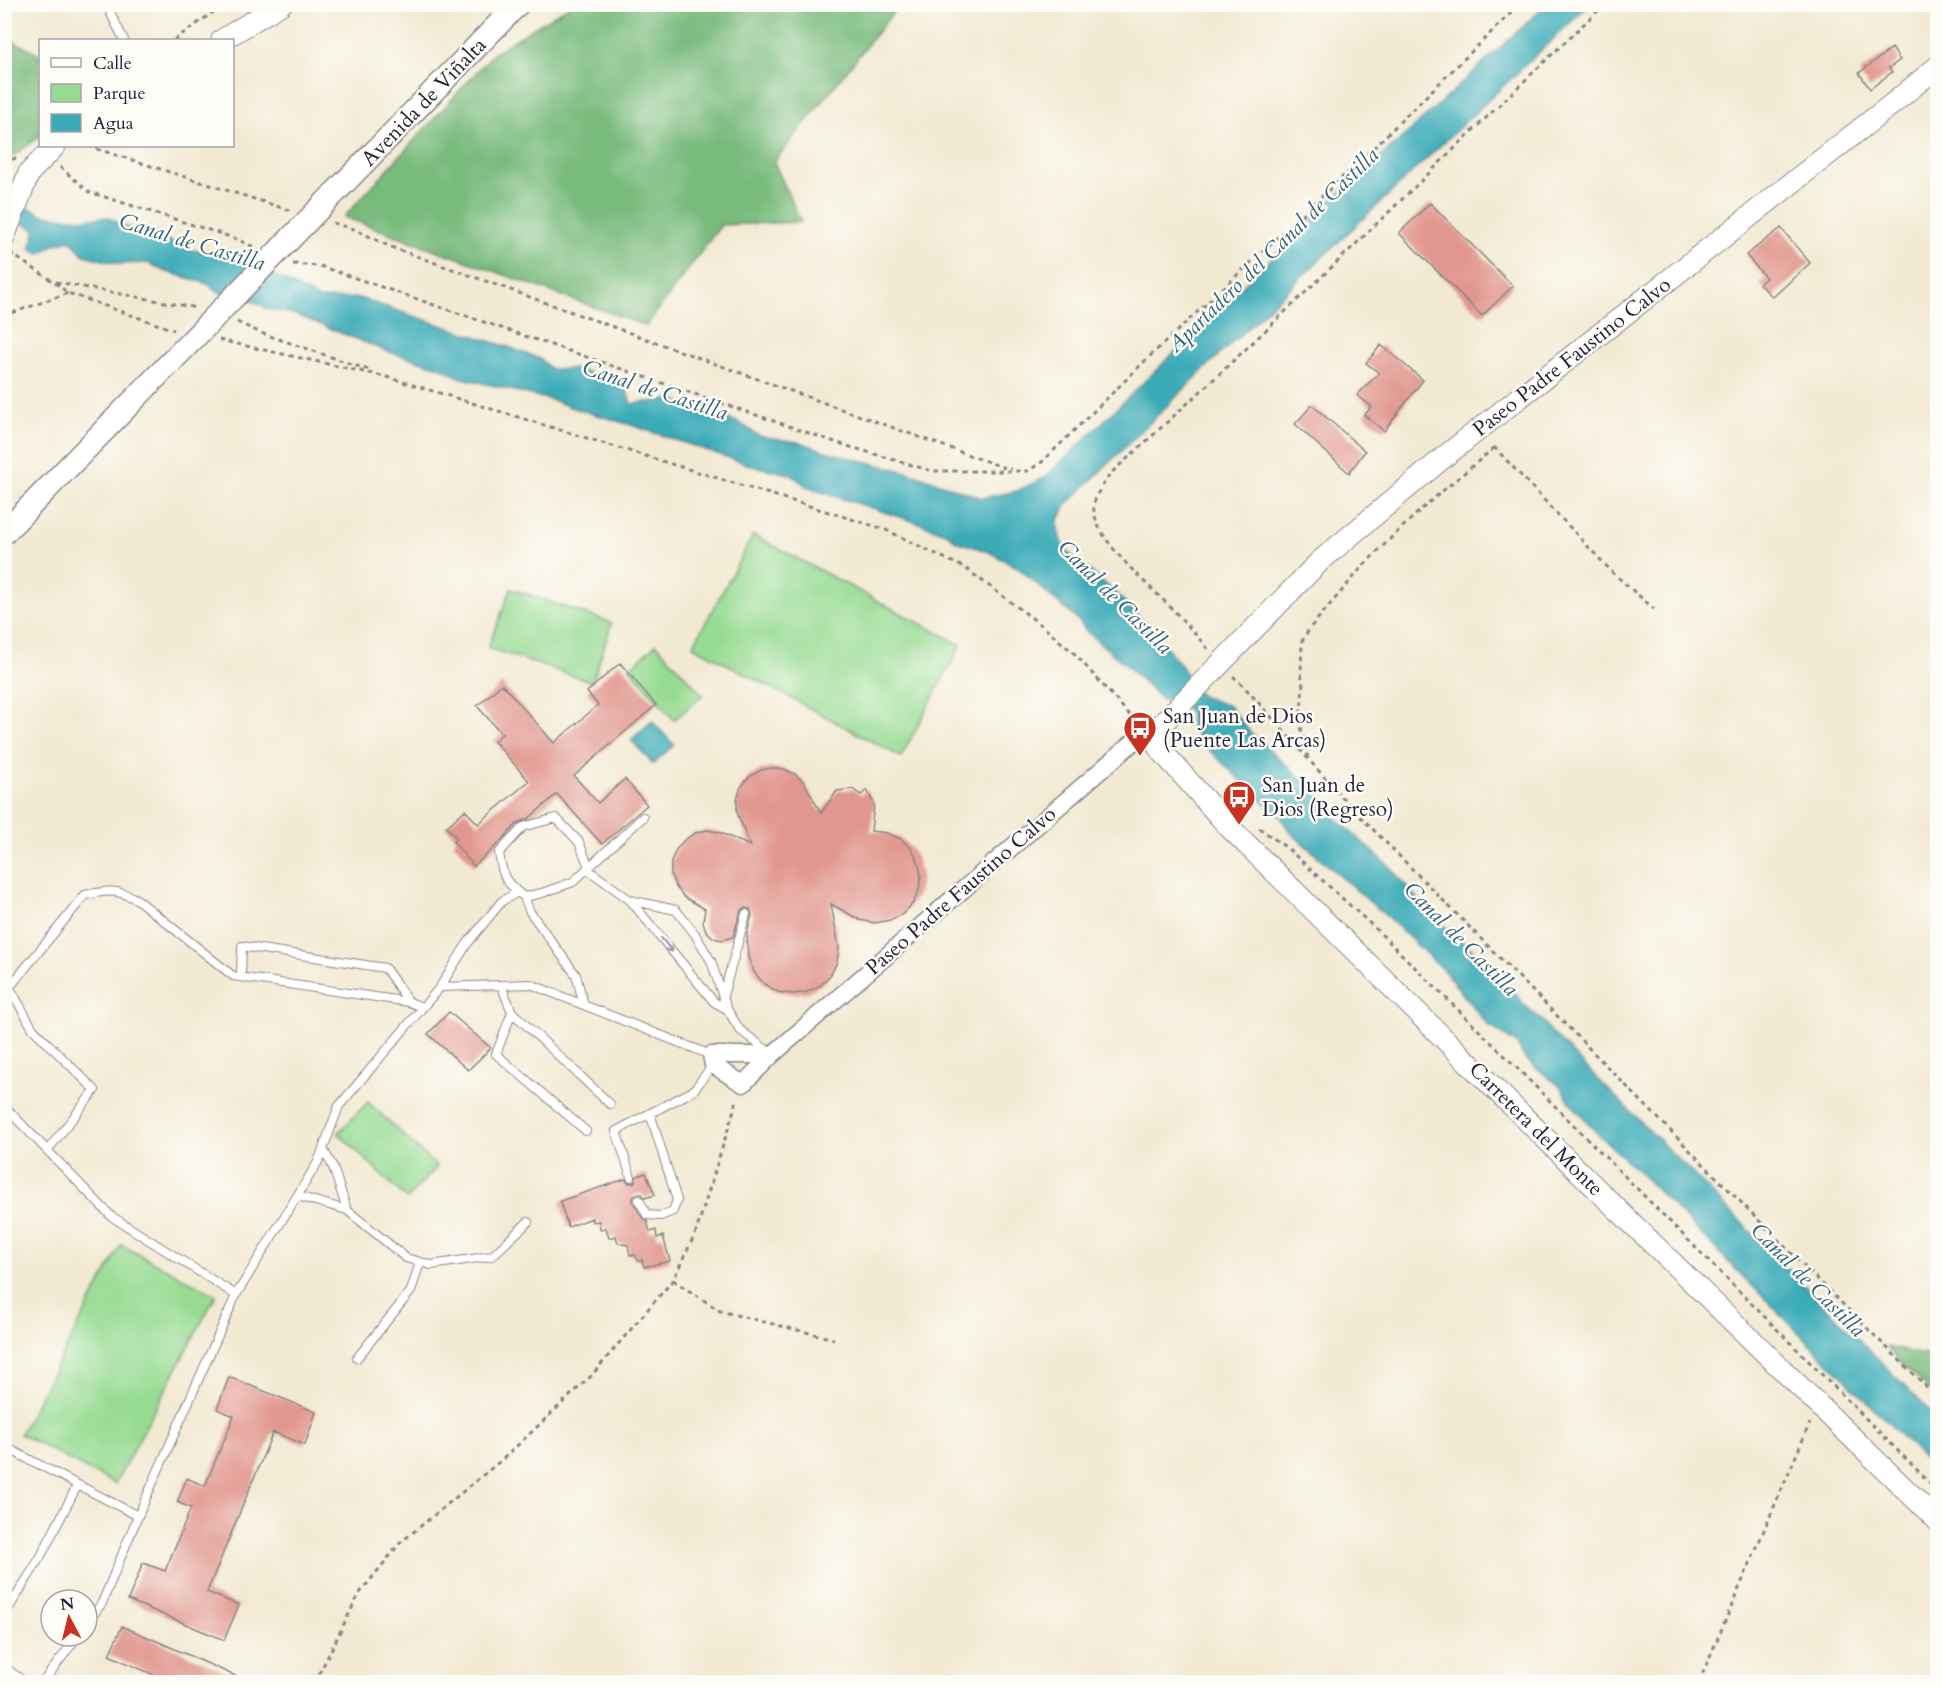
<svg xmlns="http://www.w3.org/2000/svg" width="1942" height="1687" font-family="Cardo,serif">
<rect width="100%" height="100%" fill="#fdfcf7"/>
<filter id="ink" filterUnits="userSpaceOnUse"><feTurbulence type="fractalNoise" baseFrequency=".0167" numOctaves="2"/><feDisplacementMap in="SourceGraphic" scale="12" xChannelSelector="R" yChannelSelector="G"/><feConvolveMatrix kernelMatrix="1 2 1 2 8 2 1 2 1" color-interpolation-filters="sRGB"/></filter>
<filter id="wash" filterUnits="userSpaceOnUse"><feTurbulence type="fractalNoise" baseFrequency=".008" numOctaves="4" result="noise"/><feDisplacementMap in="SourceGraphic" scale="24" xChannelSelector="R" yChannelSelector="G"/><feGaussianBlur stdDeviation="1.35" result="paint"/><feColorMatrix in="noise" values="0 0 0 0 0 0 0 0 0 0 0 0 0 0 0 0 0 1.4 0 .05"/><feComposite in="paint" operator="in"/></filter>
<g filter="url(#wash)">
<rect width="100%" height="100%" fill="#f2e9d2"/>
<path fill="#97db93" stroke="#5c7e67" stroke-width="1.5" d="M753,535L961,645L901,757L693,646Z
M511,589L612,623L592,682L488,648Z
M656,644L703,695L674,720L630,668Z
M368,1102L437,1167L407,1199L338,1133Z
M121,1245L216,1295L115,1484L20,1434Z"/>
<path fill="#79bb7d" stroke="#4e6e5c" stroke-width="1.5" d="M572,4L899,5L774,162L801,222L721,225L646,326L344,217L494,53Z
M4,37L40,54V136L5,162Z
M1886,1347L1937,1357V1398Z"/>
<path fill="#3babb8" stroke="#2e667a" stroke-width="1.5" d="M1546,5H1589L1217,357L1066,505L1058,522L1059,535L1067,552L1115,592L1157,635L1183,668L1188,680L1201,696L1229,706L1250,732L1314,790L1338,820L1387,864L1433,916L1485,961L1514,991L1524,1005L1541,1019L1552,1033L1937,1418V1472L1645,1178L1596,1132L1570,1102L1561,1087L1525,1059L1517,1044L1488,1025L1444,971L1393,922L1291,833L1277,812L1263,802L1204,745L1190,725V712L1174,697L1162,700L1128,667L1086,631L1079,621L1017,567L989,552L956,541L948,534L925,525L809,488L790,474L753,466L631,425L570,407L555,401L459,377L440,367L386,351L294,314L267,309L258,303L215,291L208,284L164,271L149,263L119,264L84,255L70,240L55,244L39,254L30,248L36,230L21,222L5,218L4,200L11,205L32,209L43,215L79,219L108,217L124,226L149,230L185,249L239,257L320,299L359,298L511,348L540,359L551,369H577L625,384L631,404L672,399L740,423L759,436L803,443L828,452L911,473L982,498L1017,491L1046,477L1351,181L1398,142Z
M652,721L674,745L653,764L631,740Z"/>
<g id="blocks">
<path fill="#e1978e" d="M1892,48L1900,60L1889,68L1892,72L1870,89L1859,73Z
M1430,203L1513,286L1482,316L1399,233Z
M1781,228L1810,263L1773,297L1759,284L1766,278L1746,255Z
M1381,345L1423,380L1384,431L1364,415L1372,407L1357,395L1379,373L1366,363Z
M1312,405L1365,451L1349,473L1295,424Z
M620,663L656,705L574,776L598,803L625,779L647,805L602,844L557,794L528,819L518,823L497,845L474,866L453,842L457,838L446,827L465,810L478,824L529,781L494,741L502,734L477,706L502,684L554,743L598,705L587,692Z
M772,768L784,769L795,774L804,782L821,813L837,791L852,789L861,795L867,790L874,804L871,831L887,833L901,839L911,848L918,861L921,875L919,890L913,903L903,914L890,920L875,923L860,920L831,904L839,947L837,962L831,974L821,985L807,992L793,994L778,992L764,984L754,972L748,957L747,934L752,915L750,909L745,908L741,910L733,937L722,940L714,938L706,931L703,922L705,909L684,897L676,887L671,875V862L676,850L684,840L695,833L707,830L719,832L750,846L737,812V799L741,787L749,777L761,770Z
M449,1012L491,1048L468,1070L428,1034Z
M646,1173L655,1195L645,1198L642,1194H637L633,1197V1202L642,1218L647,1221L650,1232L656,1230L657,1238L663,1236L670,1261L644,1267L642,1260L638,1261L635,1255H630L628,1245L618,1243L616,1236L609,1238L606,1228L600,1229L599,1221L592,1222V1218L568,1227L560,1201L625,1179L629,1183H634L637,1176Z
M229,1377L316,1412L305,1445L273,1432L207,1592L239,1605L224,1640L128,1600L143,1563L165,1571L191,1508L177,1502L187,1478L205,1486L234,1416L217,1409Z
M122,1626L159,1642L251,1683H172L109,1655Z"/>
</g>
</g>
<g filter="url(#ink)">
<use href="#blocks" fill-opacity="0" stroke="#8a8686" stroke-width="1.5"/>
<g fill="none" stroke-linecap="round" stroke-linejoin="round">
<g stroke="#8a8686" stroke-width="10">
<path id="service" d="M106,4L124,40
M589,867L579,842L556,818L523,827L499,853C503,878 504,881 524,897L542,893L573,882L643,817
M587,869L630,900L714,1002L727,1009
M524,897L530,912L576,975L584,1005
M630,900L676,910L695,934L711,961L727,1009L740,1030L769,1052
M241,977L242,946L385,968L409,1002
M501,985L512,1012L610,1104
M440,987L530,984L711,1055
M10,988L33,1029L95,1090L47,1151
M4,994L85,895C108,890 117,889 138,900L233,976L409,1002L422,1007
M723,996L746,914
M512,1012L496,1054L586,1131
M4,1106L111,1216L236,1295
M323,1149L333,1167L347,1210
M631,1177L616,1131L693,1091L713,1065
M297,1196L347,1210L406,1258L431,1265L492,1256L528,1222
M639,1200L647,1215L661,1216L673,1211L677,1200L650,1113
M357,1358L411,1291L420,1262
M9,1449L138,1516
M4,1616L41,1556L77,1486
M87,1623L102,1603L138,1516L236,1295L318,1162L339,1106L440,987L467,944L502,901L518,892
M4,1667L25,1682
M43,1682L78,1636"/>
</g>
<g stroke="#8a8686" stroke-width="19">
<path id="minor" d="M772,1055H711L713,1065L743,1084L772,1055L1138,738L1145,733L1152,734"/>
</g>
<g stroke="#8a8686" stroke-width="23">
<path id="tertiary" d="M222,40L281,4
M1938,66L1896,101L1444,457L1319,562L1152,734L1159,748L1229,827L1613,1205L1938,1521
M4,237L29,173L55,146"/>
</g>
<g stroke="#8a8686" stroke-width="25">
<path id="secondary" d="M287,242L518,4
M4,533L203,329"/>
</g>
<path stroke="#8a8686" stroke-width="3" stroke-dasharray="4.5 4.5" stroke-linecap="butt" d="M174,40L225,4
M88,146L292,211
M4,156L10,160L16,158
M60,167L89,192L234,238L254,247
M333,223L354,229L391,247L1005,468L1011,469
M10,253L54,282L68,293L174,330
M293,264L320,266L844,445L932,471H1028L1042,462L1149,357L1362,159L1520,4
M56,282L197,308
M4,316L68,293
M237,322L261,333L372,371
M219,340L387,377L884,529L965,568L1040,624L1075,654L1134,720
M1494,447L1613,573L1654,609
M1208,649C1197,636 1186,623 1174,611C1153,588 1097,543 1094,511C1092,497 1104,484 1111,473C1280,322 1440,160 1605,4
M1233,676L1249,692L1348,804L1801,1263L1938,1398
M1308,758L1300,723L1303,687L1301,672L1302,641L1310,628L1363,566L1393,536L1427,504L1494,448
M1259,828L1287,848L1376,929L1508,1059L1938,1491
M673,1280L720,1311L834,1339
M315,1682L359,1594L400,1543L504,1458L591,1376L673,1280L696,1232L737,1100
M1699,1682L1810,1423"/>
<use href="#service" stroke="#fff" stroke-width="8"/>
<use href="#minor" stroke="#fff" stroke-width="16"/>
<use href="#tertiary" stroke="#fff" stroke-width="21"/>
<use href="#secondary" stroke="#fff" stroke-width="22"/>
<g stroke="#8a8686" stroke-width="25" stroke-linecap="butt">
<path id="secondary-bridge" d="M203,329L287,242"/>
</g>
<use href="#secondary-bridge" stroke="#fff" stroke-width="22"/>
</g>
<defs><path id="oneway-shaft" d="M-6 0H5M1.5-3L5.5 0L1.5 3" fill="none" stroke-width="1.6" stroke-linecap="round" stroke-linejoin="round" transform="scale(1.5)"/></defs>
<use stroke="#9c9ca7" href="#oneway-shaft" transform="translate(667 945) rotate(51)"/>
</g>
<defs>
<g id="bus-pin" transform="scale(1.725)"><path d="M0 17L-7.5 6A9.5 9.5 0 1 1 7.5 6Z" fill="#c8321e" stroke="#fdfcf7"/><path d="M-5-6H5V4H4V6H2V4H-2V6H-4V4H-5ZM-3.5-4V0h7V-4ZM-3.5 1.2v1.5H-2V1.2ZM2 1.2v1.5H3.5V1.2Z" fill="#fff"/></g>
</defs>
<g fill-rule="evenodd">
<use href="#bus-pin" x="1140" y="728"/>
<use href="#bus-pin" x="1239" y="797"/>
</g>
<g text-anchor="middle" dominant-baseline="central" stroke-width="5" stroke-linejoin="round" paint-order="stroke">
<g font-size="21" fill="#22223b" stroke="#fdfcf7">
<text transform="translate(424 102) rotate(-46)">Avenida de Viñalta</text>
<text transform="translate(1572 357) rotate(-38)">Paseo Padre Faustino Calvo</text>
<text transform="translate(961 891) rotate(-41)">Paseo Padre Faustino Calvo</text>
<text transform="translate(1536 1129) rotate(45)">Carretera del Monte</text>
</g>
<g font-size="21" fill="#22223b" stroke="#fdfcf7" text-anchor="start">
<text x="1163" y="716">San Juan de Dios<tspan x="1163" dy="24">(Puente Las Arcas)</tspan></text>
<text x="1262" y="785">San Juan de<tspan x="1262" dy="24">Dios (Regreso)</tspan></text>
</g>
<g font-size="22" font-style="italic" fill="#2d6073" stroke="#fdfcf7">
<text transform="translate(192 242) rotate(17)">Canal de Castilla</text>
<text transform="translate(1273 250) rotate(-44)">Apartadero del Canal de Castilla</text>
<text transform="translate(655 390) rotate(18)">Canal de Castilla</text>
<text transform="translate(1115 597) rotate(45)">Canal de Castilla</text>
<text transform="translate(1461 939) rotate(45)">Canal de Castilla</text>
<text transform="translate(1808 1280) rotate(45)">Canal de Castilla</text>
</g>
</g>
<rect width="1942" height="1687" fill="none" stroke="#fdfcf7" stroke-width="24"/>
<rect x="39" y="39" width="195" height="108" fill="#fdfcf7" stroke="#a5a5ac" stroke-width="1.5"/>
<rect x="51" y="58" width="30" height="9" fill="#ffffff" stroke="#a5a5ac" stroke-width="1.5"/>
<text x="93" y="69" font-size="18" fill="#22223b">Calle</text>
<rect x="51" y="84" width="30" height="18" fill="#97db93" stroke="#a5a5ac" stroke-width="1.5"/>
<text x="93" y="99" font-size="18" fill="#22223b">Parque</text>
<rect x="51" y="114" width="30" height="18" fill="#3babb8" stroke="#a5a5ac" stroke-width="1.5"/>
<text x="93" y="129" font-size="18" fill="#22223b">Agua</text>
<g transform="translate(69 1618) rotate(353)"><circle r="28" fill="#fdfcf7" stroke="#a5a5ac" stroke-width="1.5"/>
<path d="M0-4.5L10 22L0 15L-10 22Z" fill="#c8321e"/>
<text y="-9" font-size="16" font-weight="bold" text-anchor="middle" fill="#22223b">N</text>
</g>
</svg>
